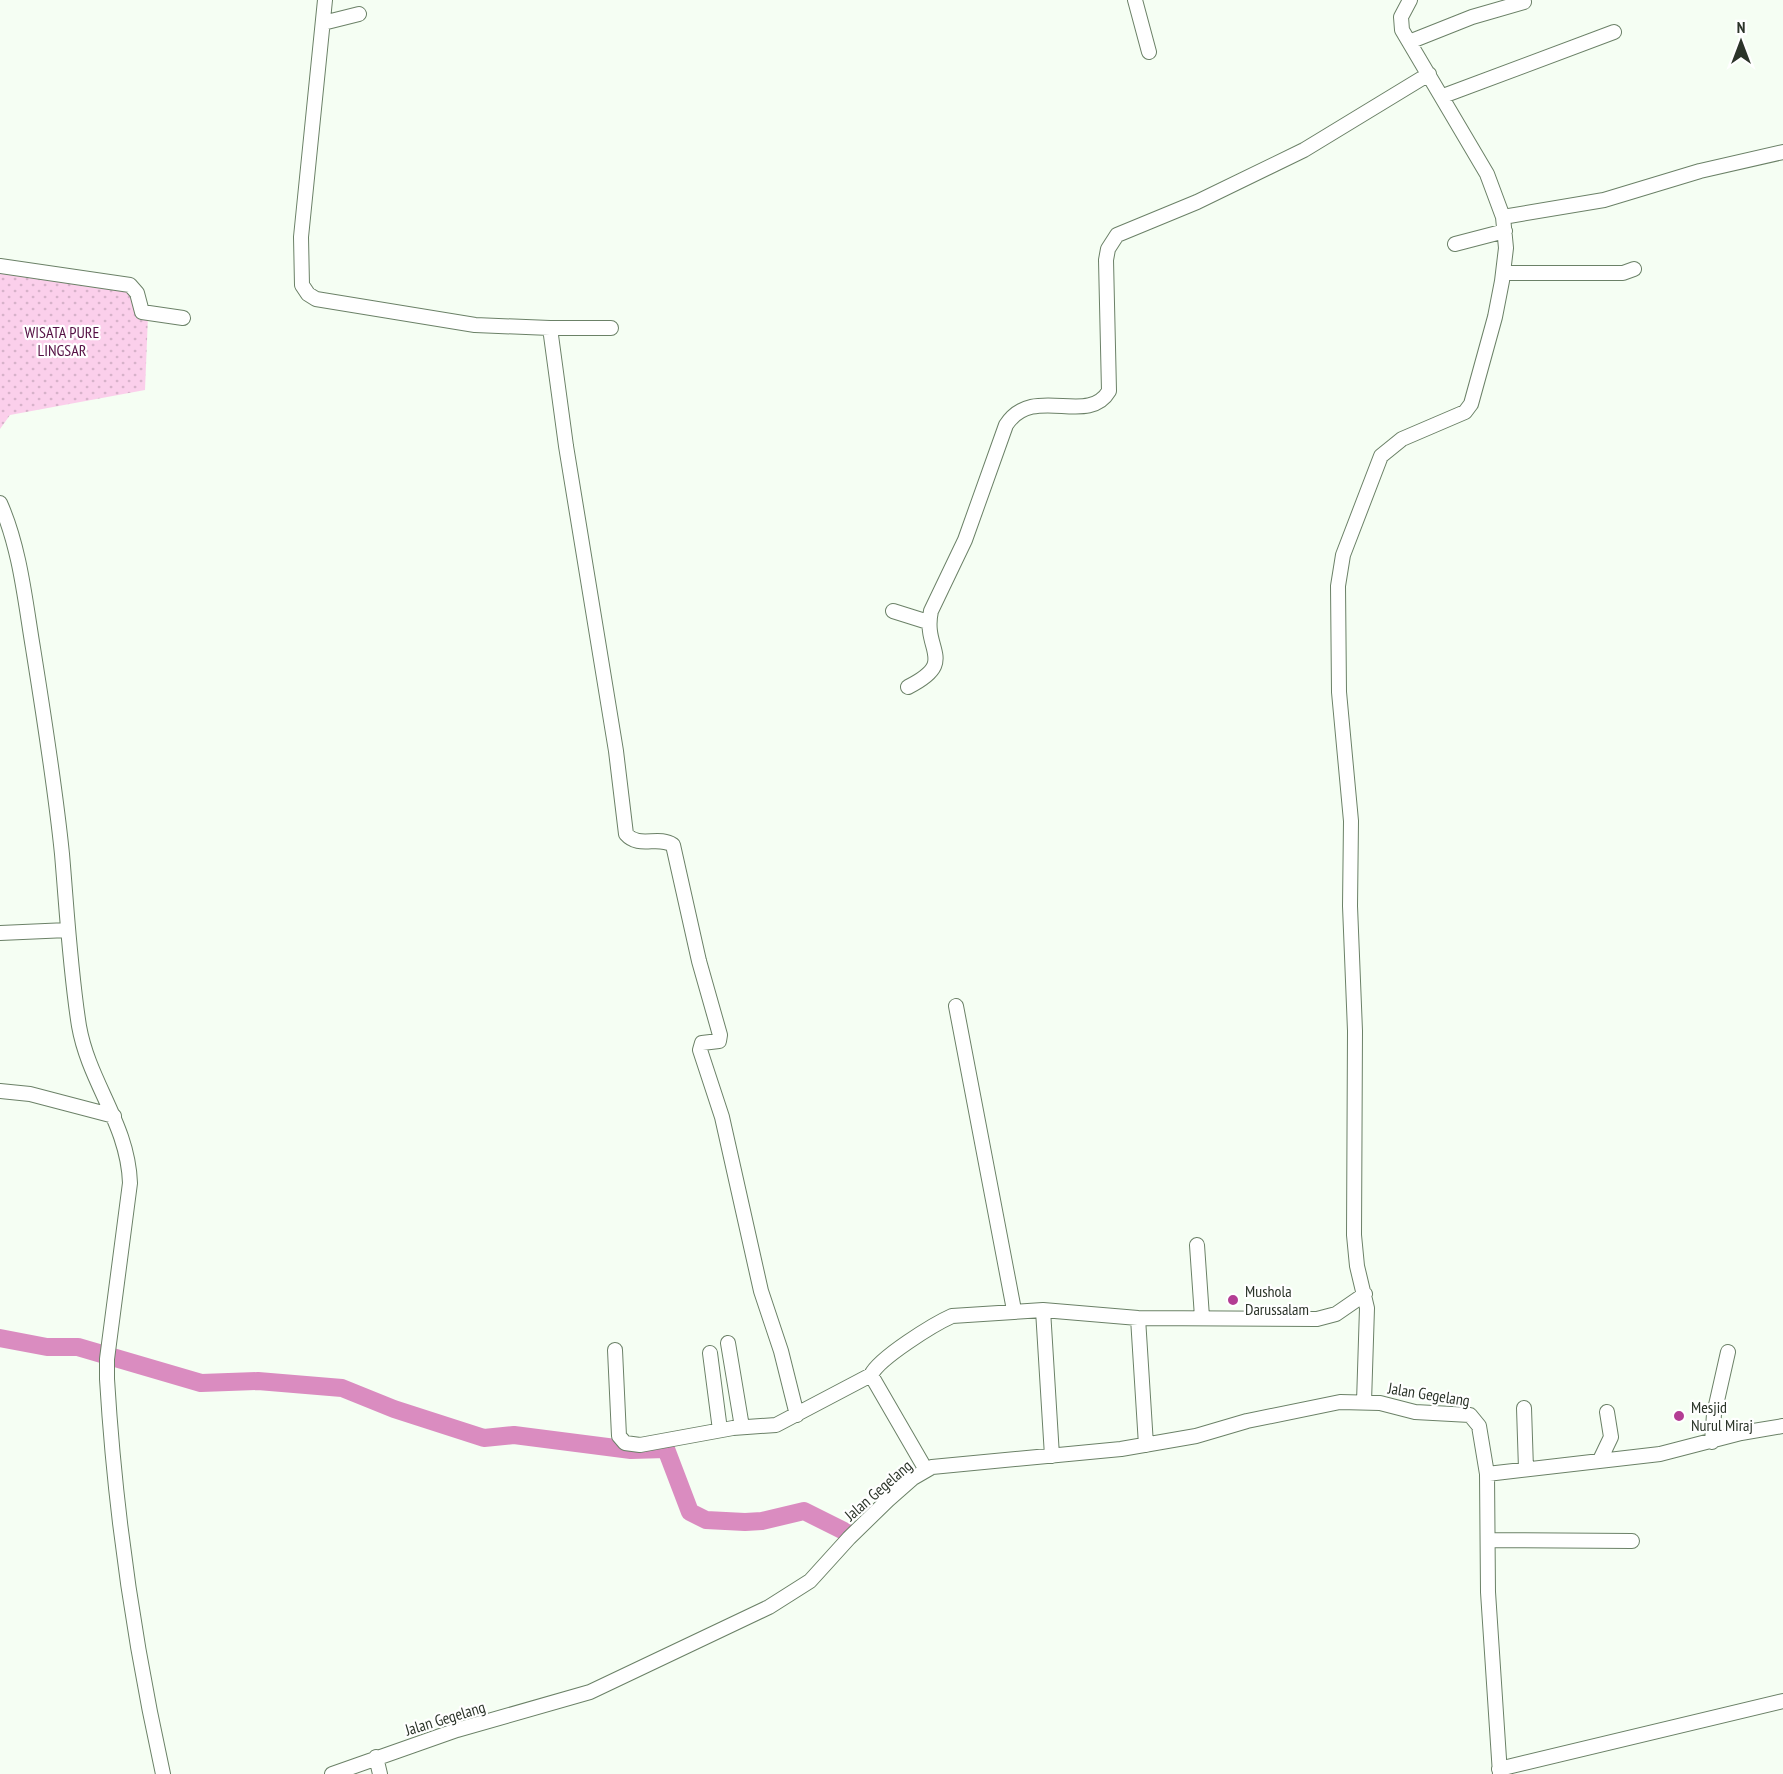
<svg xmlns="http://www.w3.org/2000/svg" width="1783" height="1774" font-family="'PT Sans Narrow',sans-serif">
<defs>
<pattern id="park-dots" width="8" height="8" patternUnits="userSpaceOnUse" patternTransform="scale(1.5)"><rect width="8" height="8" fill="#fbcfeb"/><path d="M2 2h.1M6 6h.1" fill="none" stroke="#d7b2ca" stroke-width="1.8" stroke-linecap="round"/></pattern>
</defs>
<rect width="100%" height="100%" fill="#f5fef3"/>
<path fill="url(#park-dots)" d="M0,270L123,287L148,316L145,390L10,415L0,429Z"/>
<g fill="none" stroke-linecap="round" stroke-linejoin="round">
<path stroke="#da8cc0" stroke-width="18" d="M0,1338L47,1347H78L201,1383L258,1381L342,1388L394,1409L484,1438L514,1435L631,1450L666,1449L690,1512L706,1520L745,1522L762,1521L804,1511L846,1532"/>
<g stroke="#6b8167" stroke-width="16">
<path id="minor" d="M325,0L301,237L302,285L308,294L316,299L475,325L550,328L566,446L616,751L626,834C639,849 658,835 673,845L699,961L720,1035L719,1041L702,1043L700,1050L722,1117L761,1291L781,1351L797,1415
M1135,0L1149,52
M323,23L359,14
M1409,42L1472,17L1524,2
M1443,96L1614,32
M1503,217L1604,200L1700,171L1783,152
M1455,244L1505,231
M0,266L130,285L137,293L142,312L183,318
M1503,273H1623L1634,269
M550,328H611
M0,503C20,548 25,600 33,648C44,717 55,785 62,854C67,912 70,969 79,1026C89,1083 128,1124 130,1183L107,1359V1379C115,1512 134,1643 163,1774
M893,611L928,622
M908,687C959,661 922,651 931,611L965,540L1006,425C1033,383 1088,427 1109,391L1106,260L1108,249L1117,235L1197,202L1304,150L1429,74
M0,933L68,930
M956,1006L1014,1310
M0,1091L30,1094L114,1116
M1197,1245L1202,1317
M1043,1310L1052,1456
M1138,1318L1146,1445
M728,1343L742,1427
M615,1350L619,1436L625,1443L640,1445L733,1428L776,1425L871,1375C879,1358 934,1324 952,1316L1043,1310L1138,1318L1317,1319L1336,1314L1365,1294
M710,1353L720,1430
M871,1375L926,1470
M1364,1402L1367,1308L1357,1266L1354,1235L1355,1031L1350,906L1351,821L1339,692L1338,586L1343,555L1381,456L1402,439L1465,412L1471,404L1495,317L1502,281L1506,248L1503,217L1487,174L1402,30L1401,17L1410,0
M1524,1408L1526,1469
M1712,1442L1714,1414L1728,1352
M1600,1460L1611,1437L1607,1412
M1487,1474L1660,1454L1741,1433L1783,1426
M1488,1540L1632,1541
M376,1757L380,1774
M1499,1769L1783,1701
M332,1774L457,1730L590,1692L769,1607L810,1581L849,1538L888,1500L913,1478L932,1467L1121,1449L1196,1436L1247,1421L1340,1402L1380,1403L1415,1412L1470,1415L1479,1426L1487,1474L1488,1592L1500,1774"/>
</g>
<use href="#minor" stroke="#fff" stroke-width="14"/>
</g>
<g fill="#b33d93" stroke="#fff" stroke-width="2">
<circle cx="1233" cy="1300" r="6"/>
<circle cx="1679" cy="1416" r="6"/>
</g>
<g text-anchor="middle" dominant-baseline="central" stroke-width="4.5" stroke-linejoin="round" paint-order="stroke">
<g font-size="16" fill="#551044" stroke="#fff">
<text x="62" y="332">WISATA PURE<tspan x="62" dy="18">LINGSAR</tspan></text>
</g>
<g font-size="16" fill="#2b3429" stroke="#fff" text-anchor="start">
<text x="1245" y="1291">Mushola<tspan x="1245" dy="18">Darussalam</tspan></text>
<text x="1691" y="1407">Mesjid<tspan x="1691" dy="18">Nurul Miraj</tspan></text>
</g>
<g font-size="16" fill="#2b3429" stroke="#fff">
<text transform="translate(1429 1394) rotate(9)">Jalan Gegelang</text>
<text transform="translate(878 1490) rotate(-41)">Jalan Gegelang</text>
<text transform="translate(445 1718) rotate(-17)">Jalan Gegelang</text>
</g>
</g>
<g transform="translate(1741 42)" stroke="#ffffff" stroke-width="4.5" paint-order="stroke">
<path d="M0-4.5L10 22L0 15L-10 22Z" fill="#2b3429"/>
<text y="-9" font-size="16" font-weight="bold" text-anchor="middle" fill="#2b3429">N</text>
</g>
</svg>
